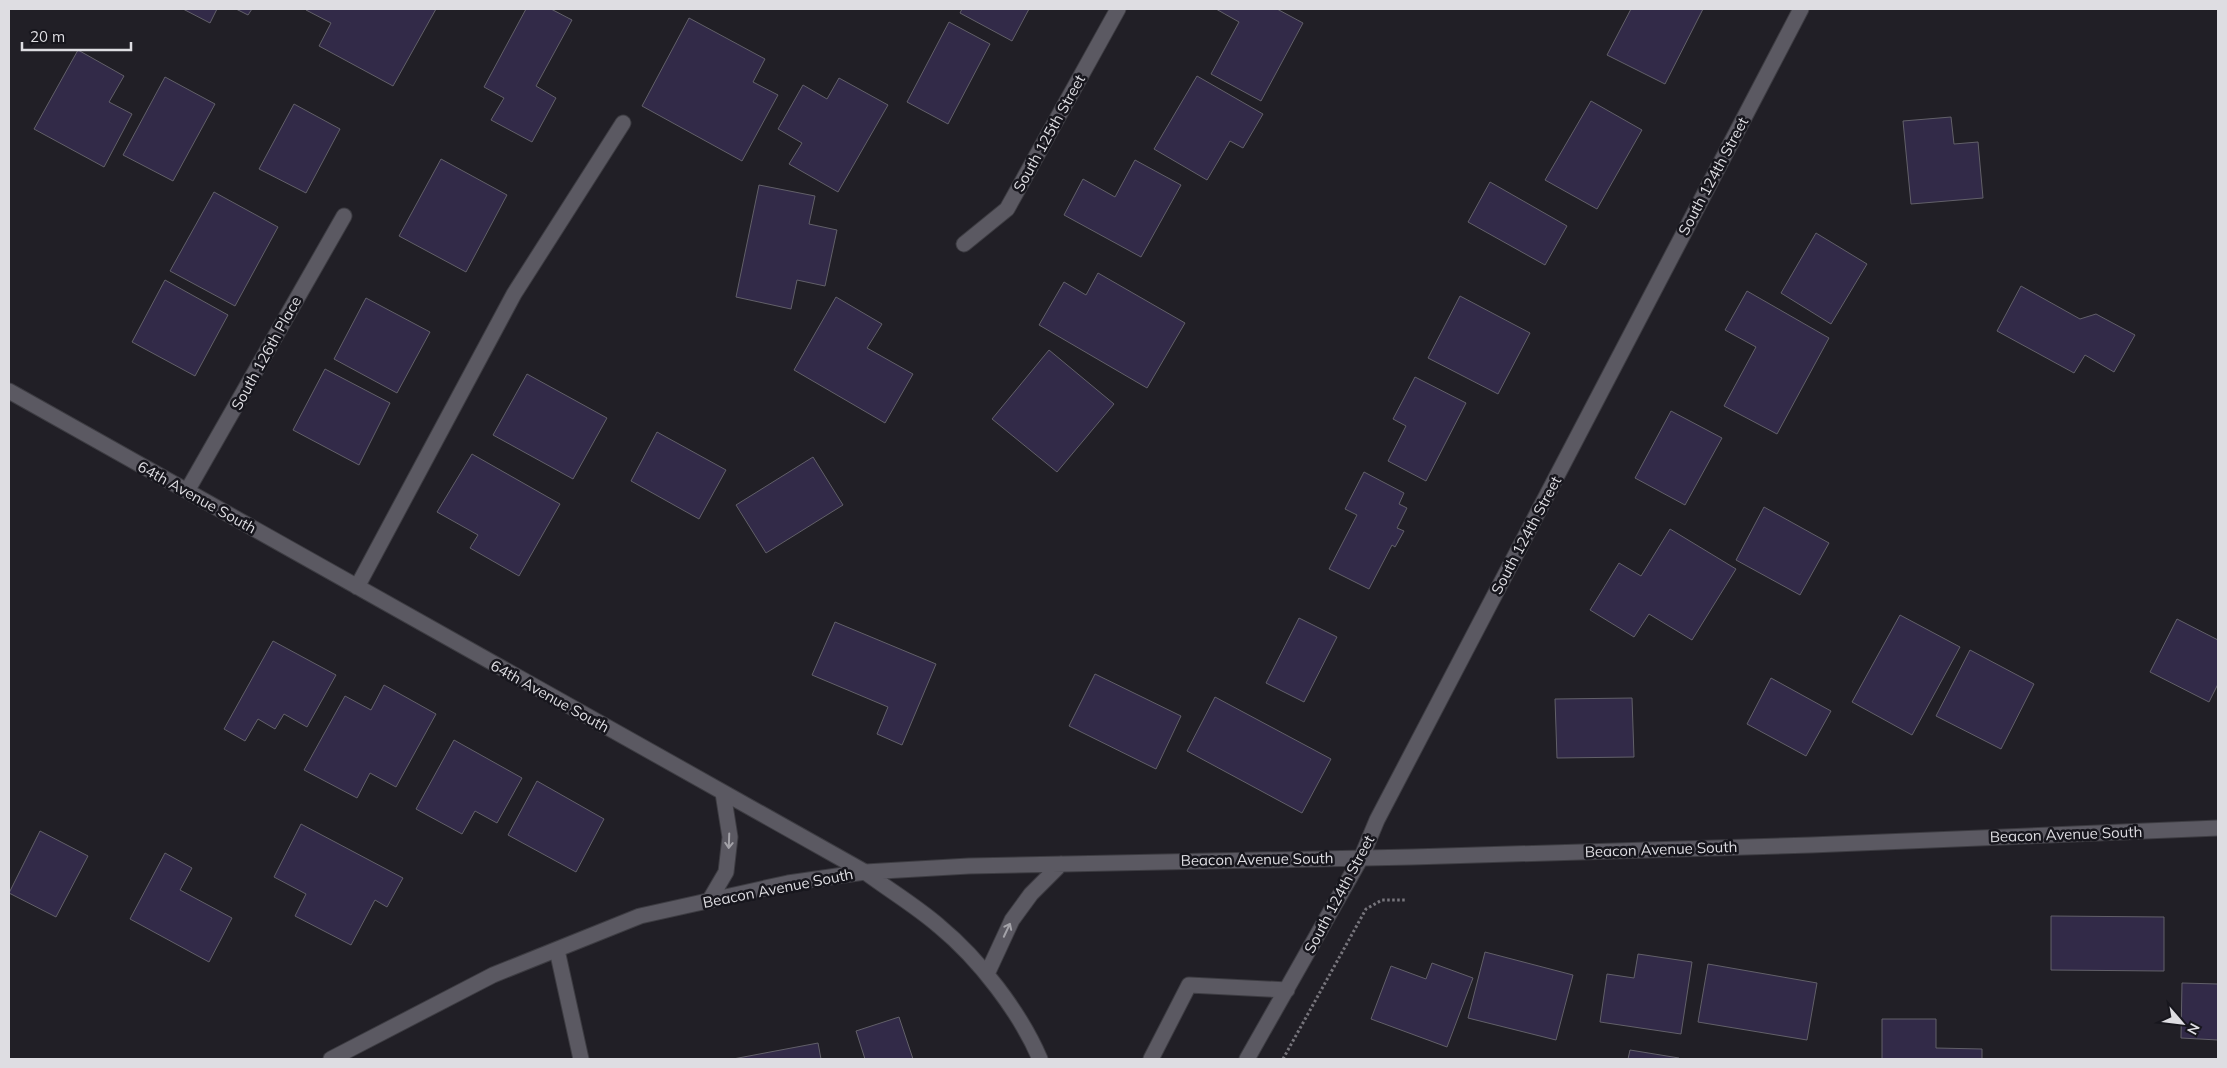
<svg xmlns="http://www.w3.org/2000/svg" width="2227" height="1068" font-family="Mulish,sans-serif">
<rect width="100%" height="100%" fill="#211f26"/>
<path fill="#322a48" stroke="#626069" d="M183,9H217L210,23Z
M236,9H252L248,15Z
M307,9H436L393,86L319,46L331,23L306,10Z
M526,9H551L572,20L536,86L556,98L532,142L491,120L504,98L484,87Z
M962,9H1029L1012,41L960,13Z
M1216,9H1277L1303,23L1261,101L1211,74L1239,22Z
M1631,9H1703L1665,84L1607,55Z
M689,18L765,59L753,82L778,95L742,161L642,106Z
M949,22L990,44L948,124L907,102Z
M78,50L124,76L109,102L132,114L104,167L34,129Z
M1197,76L1263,114L1243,148L1230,141L1207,180L1154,149Z
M165,77L215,104L173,181L123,155Z
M839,78L888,105L838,192L789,164L802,143L778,129L803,85L827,99Z
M1591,101L1642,130L1597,209L1545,180Z
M294,104L340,129L306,193L259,169Z
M1951,117L1954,144L1978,142L1983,198L1911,204L1903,121Z
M441,159L507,195L466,272L399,236Z
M1135,160L1181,185L1141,257L1064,215L1083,179L1115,197Z
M1490,182L1567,226L1545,265L1468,222Z
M759,185L815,196L809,224L837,230L825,286L797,280L791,309L736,297Z
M214,192L278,227L235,306L170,271Z
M1816,233L1867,264L1831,324L1781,293Z
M1098,273L1185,323L1147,388L1039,325L1064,282L1086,295Z
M165,280L228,315L195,376L132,342Z
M2021,286L2080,319L2096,314L2135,335L2114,372L2085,355L2074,373L1997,331Z
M1747,291L1829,338L1777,434L1724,406L1756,347L1725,330Z
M1460,296L1530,333L1498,394L1428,358Z
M836,297L882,324L867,348L913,374L885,423L794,370Z
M366,298L430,332L397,393L334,359Z
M1049,350L1114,404L1057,472L992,419Z
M325,369L390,403L359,465L293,430Z
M527,374L607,418L573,479L493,435Z
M1415,377L1466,403L1426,481L1388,461L1406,426L1393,419Z
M1671,411L1722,438L1685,505L1635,478Z
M657,432L726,470L699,519L631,481Z
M472,454L560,504L519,576L470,548L478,535L437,512Z
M813,457L843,505L766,553L736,505Z
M1364,472L1404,493L1399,504L1407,508L1397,528L1404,531L1395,547L1392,545L1369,589L1329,569L1357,515L1345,509Z
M1764,507L1829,543L1800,595L1736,560Z
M1670,529L1736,569L1692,640L1649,614L1634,637L1590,610L1619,563L1641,576Z
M1900,615L1960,647L1912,735L1852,702Z
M1299,618L1337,637L1304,702L1266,683Z
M2177,619L2218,640V684L2209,702L2150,672Z
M835,622L936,664L902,745L877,734L888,707L812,675Z
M273,641L336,675L307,727L284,714L275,729L258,719L245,741L224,729Z
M1970,650L2034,684L2001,749L1936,716Z
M1095,674L1181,716L1156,769L1069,726Z
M1771,678L1831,711L1806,756L1747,724Z
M384,685L436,714L396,787L370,773L357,798L304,770L345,696L371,710Z
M1215,697L1331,759L1302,813L1187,751Z
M1632,698L1634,757L1557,758L1555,699Z
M454,740L522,778L497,823L475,811L462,834L416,809Z
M537,781L604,819L576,872L508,835Z
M301,824L403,878L387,907L375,900L351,945L295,916L306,894L274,877Z
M40,831L88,856L56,917L9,893Z
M165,853L192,868L180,890L232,918L209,962L130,919Z
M2051,916L2164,917V971L2051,970Z
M1485,952L1573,975L1556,1040L1468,1018Z
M1638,954L1692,962L1681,1034L1600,1022L1607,974L1634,978Z
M1432,963L1473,978L1447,1047L1371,1019L1391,966L1426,979Z
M1708,964L1817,983L1807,1040L1698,1022Z
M2182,983L2218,984V1040L2181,1038Z
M899,1017L913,1059H865L856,1031Z
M1882,1019H1936V1048L1982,1049V1059H1882Z
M818,1043L821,1059H733Z
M1630,1050L1679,1058V1059H1628Z"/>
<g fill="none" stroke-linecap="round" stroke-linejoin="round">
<g stroke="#3d3c42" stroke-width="17">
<path id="minor" d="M964,244L1007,209L1118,9
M9,391L865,872C889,890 916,906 939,926C979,959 1020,1012 1040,1059
M187,491L344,216
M357,587L514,294L623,123
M709,901L726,872L730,837L723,793
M557,950L581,1059
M987,974L1012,920L1031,894L1061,864
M331,1059L493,975L640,916L788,883L865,872L969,866L1412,857L1811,845L2218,828
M1151,1059L1189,985L1287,990
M1247,1059L1362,856L1377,820L1801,9"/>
</g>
<path stroke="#77757c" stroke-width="3" stroke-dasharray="2.5 2.5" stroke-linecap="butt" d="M1283,1059L1366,909L1382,900H1406"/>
<use href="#minor" stroke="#5b5962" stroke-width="15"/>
</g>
<defs><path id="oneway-shaft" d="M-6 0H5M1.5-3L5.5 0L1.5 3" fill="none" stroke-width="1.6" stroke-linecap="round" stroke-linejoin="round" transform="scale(1.25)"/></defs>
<g stroke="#a3a2a8">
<use href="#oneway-shaft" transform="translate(729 841) rotate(92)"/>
<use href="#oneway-shaft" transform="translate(1007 930) rotate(-65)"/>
</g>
<g text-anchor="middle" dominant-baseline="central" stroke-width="5" stroke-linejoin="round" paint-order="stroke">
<g font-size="15" fill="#dedde2" stroke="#17161d">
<text transform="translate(1049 133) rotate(-61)">South 125th Street</text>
<text transform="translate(1713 176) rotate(-62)">South 124th Street</text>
<text transform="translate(266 353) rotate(-61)">South 126th Place</text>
<text transform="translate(197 497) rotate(29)">64th Avenue South</text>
<text transform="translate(1526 535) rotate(-62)">South 124th Street</text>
<text transform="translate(550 696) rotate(29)">64th Avenue South</text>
<text transform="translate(2066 834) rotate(-2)">Beacon Avenue South</text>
<text transform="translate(1661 849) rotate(-2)">Beacon Avenue South</text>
<text transform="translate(1257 859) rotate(-1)">Beacon Avenue South</text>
<text transform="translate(778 888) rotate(-11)">Beacon Avenue South</text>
<text transform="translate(1339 894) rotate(-62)">South 124th Street</text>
</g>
</g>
<rect width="2227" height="1068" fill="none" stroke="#dedde2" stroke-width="20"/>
<g transform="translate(2182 1023) rotate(118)" stroke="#17161d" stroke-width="4" paint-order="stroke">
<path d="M0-4L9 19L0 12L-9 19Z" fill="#dedde2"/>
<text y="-8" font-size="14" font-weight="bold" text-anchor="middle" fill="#dedde2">N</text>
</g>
<path d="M22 42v8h109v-8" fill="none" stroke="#dedde2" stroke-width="2.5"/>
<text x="30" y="42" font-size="15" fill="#dedde2" stroke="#17161d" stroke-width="4" paint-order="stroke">20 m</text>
</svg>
